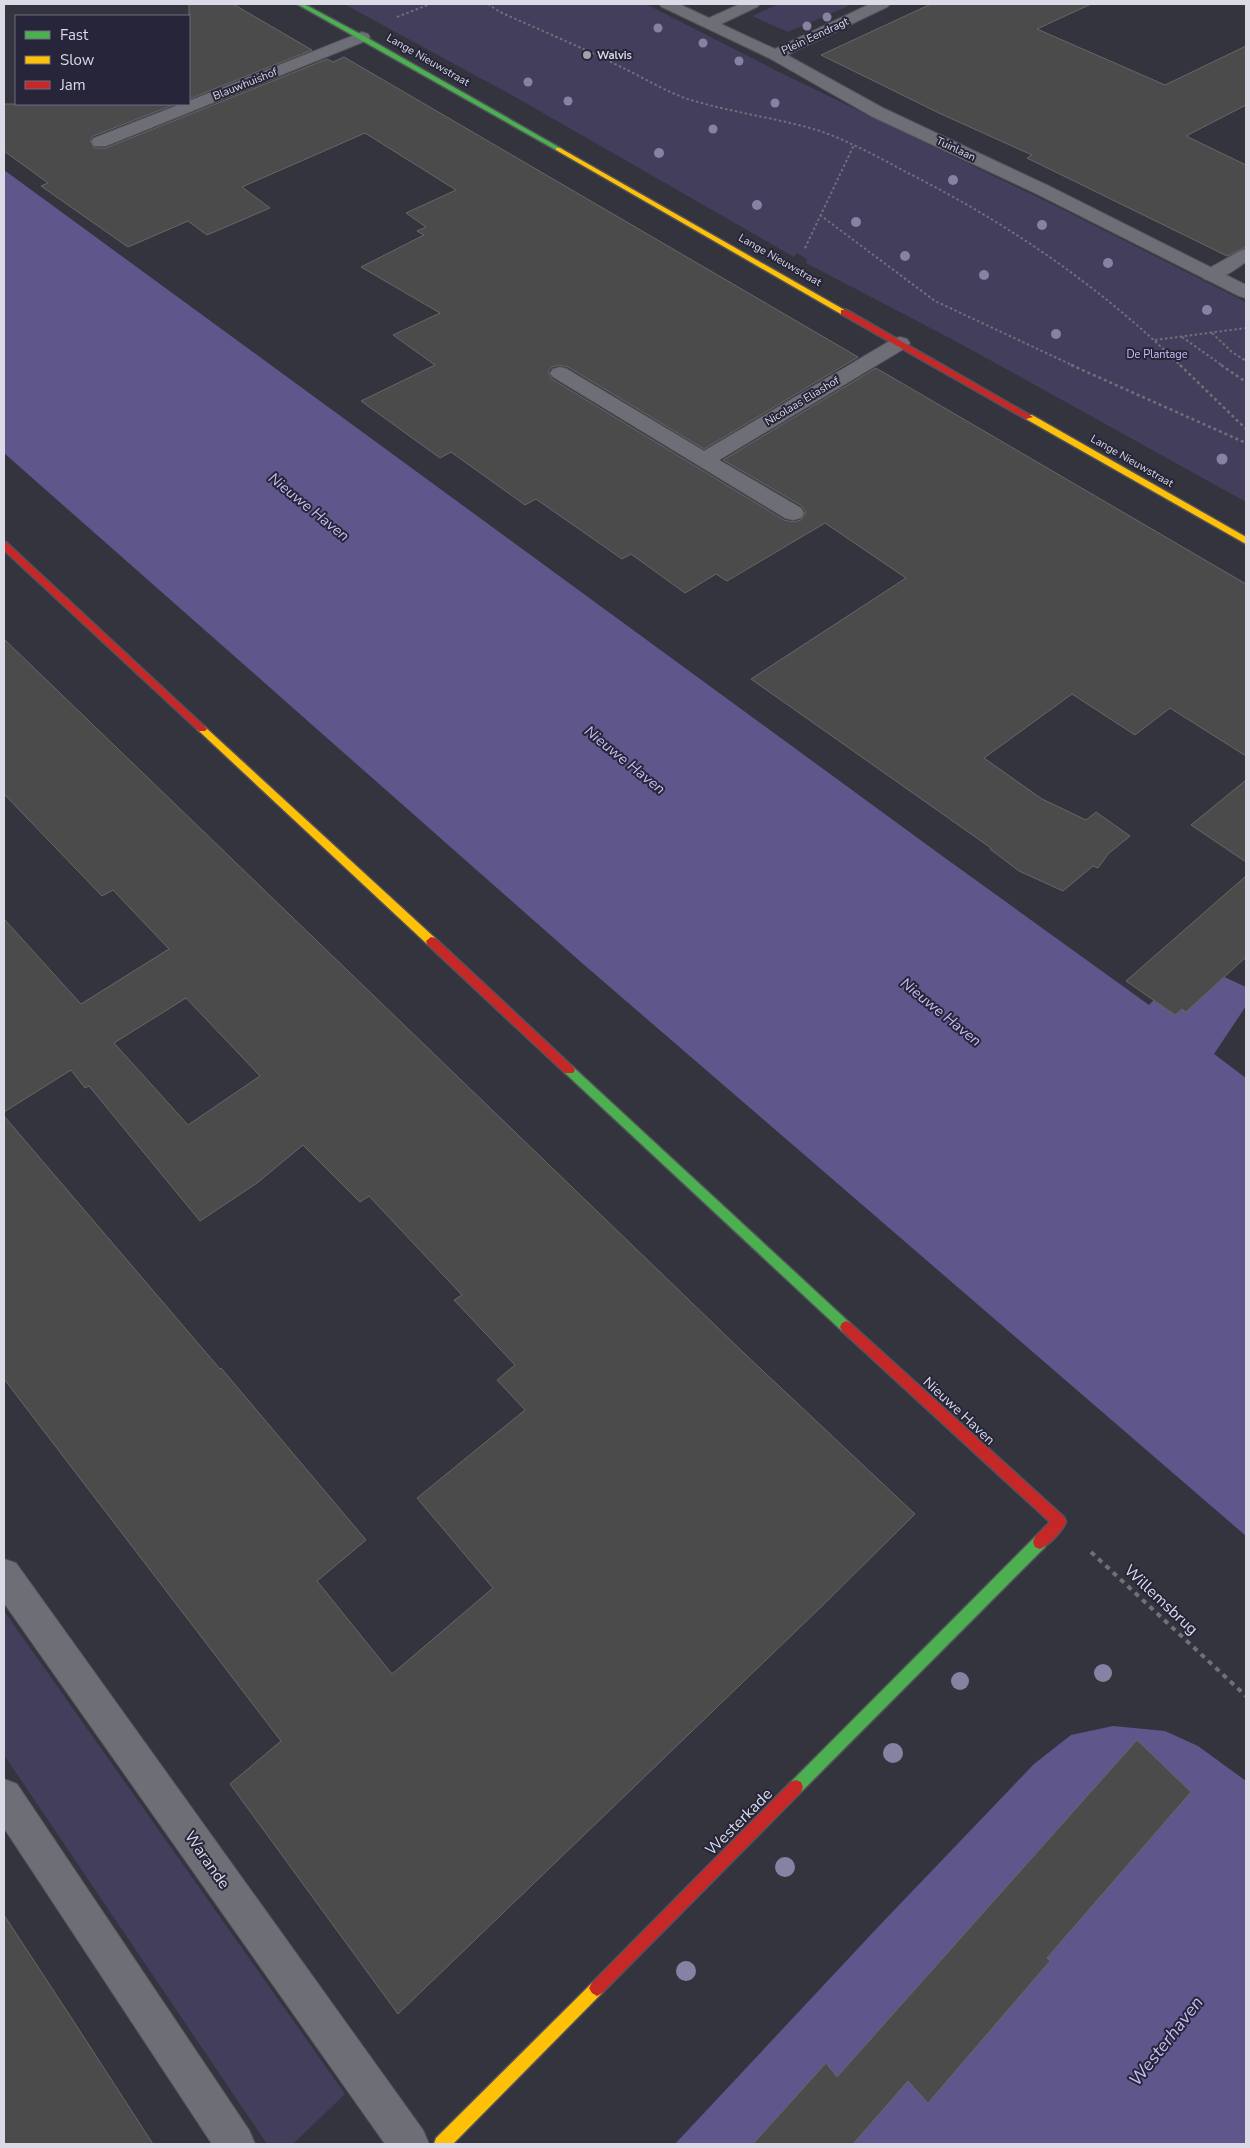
<svg xmlns="http://www.w3.org/2000/svg" width="1250" height="2148" font-family="'Nunito Sans',sans-serif">
<rect width="100%" height="100%" fill="#34343f"/>
<path fill="#423e5c" d="M344,4H646L779,72L1062,209L1246,302V502L959,343L806,263L807,259L797,253L794,257L517,98Z
M779,4H853L788,32L752,16Z
M4,1611L345,2094L293,2144H267L4,1755Z"/>
<path fill="#5f568c" d="M4,170L945,858L1149,1005L1190,961L1246,987V1006L1214,1054L1246,1078V1536L582,963L4,453Z
M1113,1726L1165,1731L1198,1746L1246,1781V2144H675L879,1926L1034,1764L1071,1735Z"/>
<path fill="#4c4b4b" stroke="#686666" fill-rule="evenodd" d="M189,4H233L312,50L189,99Z
M931,4H1091L1037,29L1165,85L1246,46V105L1186,136L1246,165V247L1227,256L1027,158L1032,155L941,114L821,55Z
M344,57L858,357L704,449L568,367L559,365L552,367L548,372L552,379L784,520L793,522L801,520L806,512L802,506L723,460L876,368L1246,584V756L1170,708L1135,735L1072,694L984,758L1042,799L1086,820L1096,812L1130,836L1108,854L1098,868L1093,866L1063,891L1019,871L990,849L991,848L751,679L906,578L825,523L727,581L716,574L685,593L631,554L622,559L536,499L525,505L451,452L440,458L361,401L435,365L393,335L440,313L361,267L424,235L417,231L426,227L406,213L456,190L365,133L242,187L270,208L207,235L188,221L128,247L41,186L48,183L4,151V104H176L93,136L90,141L94,148H106L327,59L333,62Z
M4,639L746,1355L915,1514L821,1607L398,2014L230,1784L281,1741L4,1379V1116L220,1369L221,1368L366,1540L317,1581L392,1674L493,1588L417,1498L525,1410L497,1380L515,1365L454,1300L462,1295L369,1196L360,1202L303,1145L257,1183L200,1221L89,1086L85,1088L71,1070L4,1112V919L81,1004L169,949L113,890L102,896L4,794ZM186,998L260,1076L188,1125L114,1043Z
M1246,780V862L1191,825Z
M1246,876V957L1186,1012L1182,1009L1175,1015L1126,981Z
M1137,1740L1191,1792L1047,1958L1050,1961L928,2103L908,2081L853,2144H753L826,2063L837,2077Z
M4,1915L76,2025L153,2144H4Z"/>
<g fill="none" stroke-linecap="round" stroke-linejoin="round">
<g stroke="#52525c" stroke-width="2">
<path id="lane" d="M1246,249V262C1234,270 1219,283 1204,279L1202,275L1204,271L1240,251Z"/>
</g>
<g stroke="#52525c" stroke-width="2">
<path id="street" d="M659,4H679L709,18L740,4H760L757,7L721,24L775,49L870,4H890L887,7L787,55L883,108L1049,186L1246,285V298L1239,296L1037,194L871,116L769,58L662,7Z
M362,32L368,34L370,37L368,40L106,146H94L91,142L94,138L181,104H189V101Z
M900,337L907,339L910,343L907,347L719,460L801,508L804,513L801,518L793,520L785,518L553,377L550,373L553,369L560,367L567,369L704,451L893,339Z
M4,1559L16,1563L423,2130L429,2144H385L4,1603Z
M4,1779L17,1784L249,2130L255,2144H212L4,1828Z"/>
</g>
<g stroke="#52525c" stroke-width="3">
<path id="fast" d="M297,4H304L364,36L562,149L556,150Z
M569,1065L573,1067L850,1323L852,1327L850,1331L846,1333L842,1331L565,1073L563,1070L565,1067Z
M1040,1535L1045,1537L1047,1542L1045,1547L801,1792L796,1794L791,1792L789,1787L791,1782L1035,1537Z"/>
</g>
<g stroke="#52525c" stroke-width="3">
<path id="slow" d="M556,148H560L848,312L841,314L556,150Z
M1026,415H1032L1246,537V544L1026,419Z
M202,726L205,727L435,938L436,941L435,944H427L199,731L197,729Z
M597,1980L602,1983L605,1988L602,1993L453,2144H434L436,2138L592,1983Z"/>
</g>
<g stroke="#52525c" stroke-width="3">
<path id="jam" d="M841,310H847L1033,417L1026,419L841,314Z
M4,542L7,543L205,727L207,729L205,731H199L4,550Z
M431,937L435,938L573,1067L575,1070L573,1073H565L427,944L426,941Z
M846,1321L850,1323L1064,1517L1066,1522C1062,1531 1049,1545 1040,1549L1035,1547L1033,1542L1035,1537L1050,1522L842,1331L840,1327L842,1323Z
M796,1780L801,1782L803,1787L801,1792L602,1993L597,1996L592,1993L589,1988L592,1983L791,1782Z"/>
</g>
<path stroke="#707078" stroke-width="2" stroke-dasharray="2.5 2.5" stroke-linecap="butt" d="M488,4L500,12C540,30 581,47 621,67C642,77 670,94 691,100C734,113 778,118 820,131C851,142 880,158 908,173C1009,224 1101,287 1181,366
M397,17L430,4
M820,215L935,301L1074,366
M805,248L854,145
M1212,333L1232,352L1246,361
M1182,337L1223,366
M1155,340L1246,328"/>
<path stroke="#707078" stroke-width="2.5" stroke-dasharray="3 3" stroke-linecap="butt" d="M1071,365L1246,443
M1180,365L1246,429
M1221,365L1246,382"/>
<path stroke="#707078" stroke-width="4" stroke-dasharray="5 5" stroke-linecap="butt" d="M1091,1552L1246,1696"/>
<use href="#lane" fill="#6e6e76" fill-rule="evenodd"/>
<use href="#street" fill="#6e6e76" fill-rule="evenodd"/>
<use href="#fast" fill="#4caf50" fill-rule="evenodd"/>
<use href="#slow" fill="#ffc107" fill-rule="evenodd"/>
<use href="#jam" fill="#c62828" fill-rule="evenodd"/>
</g>
<g fill="#8682a4">
<circle cx="827" cy="17" r="4.5"/>
<circle cx="807" cy="26" r="4.5"/>
<circle cx="658" cy="28" r="4.5"/>
<circle cx="703" cy="43" r="4.5"/>
<circle cx="739" cy="61" r="4.5"/>
<circle cx="528" cy="82" r="4.5"/>
<circle cx="568" cy="101" r="4.5"/>
<circle cx="775" cy="103" r="4.5"/>
<circle cx="713" cy="129" r="4.5"/>
<circle cx="659" cy="153" r="5"/>
<circle cx="953" cy="180" r="5"/>
<circle cx="757" cy="205" r="5"/>
<circle cx="856" cy="222" r="5"/>
<circle cx="1042" cy="225" r="5"/>
<circle cx="905" cy="256" r="5"/>
<circle cx="1108" cy="263" r="5"/>
<circle cx="984" cy="275" r="5"/>
<circle cx="1207" cy="310" r="5"/>
<circle cx="1056" cy="334" r="5"/>
<circle cx="1222" cy="459" r="5.5"/>
<circle cx="1103" cy="1673" r="9"/>
<circle cx="960" cy="1681" r="9"/>
<circle cx="893" cy="1753" r="10"/>
<circle cx="785" cy="1867" r="10"/>
<circle cx="686" cy="1971" r="10"/>
</g>
<circle fill="#a1a0ac" stroke="#272539" stroke-width="2" cx="587" cy="55" r="5"/>
<g text-anchor="middle" dominant-baseline="central" stroke-width="4" stroke-linejoin="round" paint-order="stroke">
<g font-size="11" fill="#dbdae7" stroke="#272539">
<text transform="translate(815 36) rotate(-25)">Plein Eendragt</text>
<text transform="translate(428 60) rotate(30)">Lange Nieuwstraat</text>
<text transform="translate(245 84) rotate(-22)">Blauwhuishof</text>
<text transform="translate(956 149) rotate(25)">Tuinlaan</text>
<text transform="translate(780 260) rotate(30)">Lange Nieuwstraat</text>
<text transform="translate(802 401) rotate(-31)">Nicolaas Eliashof</text>
<text transform="translate(1132 461) rotate(30)">Lange Nieuwstraat</text>
</g>
<g font-size="11" font-weight="bold" fill="#dbdae7" stroke="#272539" text-anchor="start">
<text x="597" y="55">Walvis</text>
</g>
<g font-size="11" fill="#c9c2f7" stroke="#272539">
<text x="1157" y="354">De Plantage</text>
</g>
<g font-size="14" fill="#dbdae7" stroke="#272539">
<text transform="translate(959 1411) rotate(43)">Nieuwe Haven</text>
</g>
<g font-size="15" font-style="italic" fill="#c4bef3" stroke="#272539">
<text transform="translate(309 507) rotate(39)">Nieuwe Haven</text>
<text transform="translate(625 760) rotate(39)">Nieuwe Haven</text>
<text transform="translate(941 1012) rotate(39)">Nieuwe Haven</text>
</g>
<g font-size="16" fill="#dbdae7" stroke="#272539">
<text transform="translate(1161 1600) rotate(43)">Willemsbrug</text>
<text transform="translate(739 1822) rotate(-45)">Westerkade</text>
<text transform="translate(207 1860) rotate(55)">Warande</text>
</g>
<g font-size="18" font-style="italic" fill="#c4bef3" stroke="#272539">
<text transform="translate(1166 2041) rotate(-52)">Westerhaven</text>
</g>
</g>
<rect width="1250" height="2148" fill="none" stroke="#dbdae7" stroke-width="10"/>
<rect x="15" y="15" width="175" height="90" fill="#272539" stroke="#6f6d7f"/>
<rect x="25" y="31" width="25" height="8" fill="#4caf50" stroke="#6f6d7f"/>
<text x="60" y="40" font-size="15" fill="#dbdae7">Fast</text>
<rect x="25" y="56" width="25" height="8" fill="#ffc107" stroke="#6f6d7f"/>
<text x="60" y="65" font-size="15" fill="#dbdae7">Slow</text>
<rect x="25" y="81" width="25" height="8" fill="#c62828" stroke="#6f6d7f"/>
<text x="60" y="90" font-size="15" fill="#dbdae7">Jam</text>
</svg>
